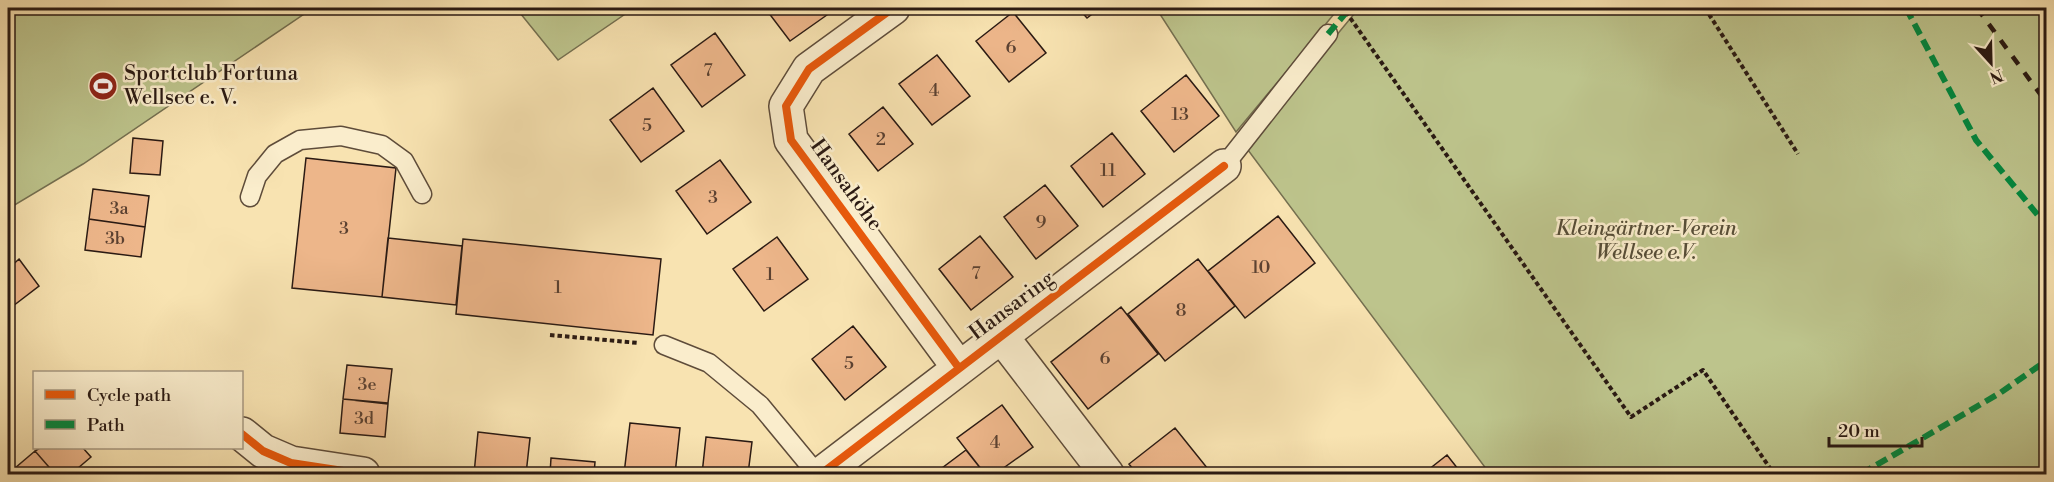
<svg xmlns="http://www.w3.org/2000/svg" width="2054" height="482" font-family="'Libre Bodoni',serif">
<rect width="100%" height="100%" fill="#f8e3b1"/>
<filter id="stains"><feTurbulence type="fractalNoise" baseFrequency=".00333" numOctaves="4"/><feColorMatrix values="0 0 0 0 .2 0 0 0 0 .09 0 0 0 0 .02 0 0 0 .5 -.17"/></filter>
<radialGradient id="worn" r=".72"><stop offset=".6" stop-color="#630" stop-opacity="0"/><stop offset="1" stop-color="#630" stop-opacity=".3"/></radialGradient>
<path fill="#bdc48c" stroke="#746f50" stroke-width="1.5" d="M8,8H313L83,164L8,209Z
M516,8H634L558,60Z
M1156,8H1339L1236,132Z
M1359,8H2046V474H1490L1245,146Z"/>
<path fill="#edb68a" stroke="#2a1a13" stroke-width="1.5" d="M765,8H832L834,10L790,41Z
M1078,8H1100L1087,18Z
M1013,12L1046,53L1009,82L976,41Z
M715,33L745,75L702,107L671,65Z
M937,55L970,96L932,125L899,84Z
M1186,75L1219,116L1174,152L1141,111Z
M653,88L684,131L641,162L610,120Z
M883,107L913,144L878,171L849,134Z
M1112,133L1145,174L1103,207L1071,166Z
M133,138L163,141L160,175L130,173Z
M306,158L396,168L382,297L292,288Z
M720,160L751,202L707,234L676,191Z
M1045,185L1078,226L1036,259L1004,217Z
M93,189L149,196L145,227L89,219Z
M1278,216L1315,263L1245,318L1208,271Z
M89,219L145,227L141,257L85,250Z
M980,236L1013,277L971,310L939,269Z
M777,237L808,279L764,311L733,269Z
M388,238L462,246L456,305L382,297Z
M463,239L661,259L653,335L456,314Z
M19,259L39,286L13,306L8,299V269Z
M1198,259L1235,306L1165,361L1128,314Z
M1121,307L1158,354L1088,409L1051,362Z
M853,326L886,367L845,400L812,359Z
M347,365L392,369L388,403L343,399Z
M343,399L388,404L385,437L340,433Z
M1002,405L1033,447L995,474H985L957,438Z
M630,423L680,428L675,474H624Z
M1175,428L1212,474H1137L1129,464Z
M478,432L530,438L526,474H474Z
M706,437L752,442L748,474H702Z
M40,448H83L91,457L71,474H55L35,451Z
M966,450L985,474H934Z
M35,451L55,474H8Z
M1447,455L1462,474H1423Z
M551,458L595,462L594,474H550Z"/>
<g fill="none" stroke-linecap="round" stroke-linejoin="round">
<g stroke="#5e4c3a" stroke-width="21">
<path id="service" d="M1224,166L1328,34
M250,197L257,176L275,154L300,140L341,136L382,145L404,161L422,194
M664,345L709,363L760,405L817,474"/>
</g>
<g stroke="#5e4c3a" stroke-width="36">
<path id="minor" d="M893,8L809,69L786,106L791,140L959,368
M1002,337L1107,474
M242,434L263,451L291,463L363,474
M821,474L1224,166"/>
</g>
<path stroke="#2a1a13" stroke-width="4" stroke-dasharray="4.5 3" stroke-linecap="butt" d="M1705,8L1798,154
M1346,12L1631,417L1703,370L1774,474
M550,335L639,343"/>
<use href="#service" stroke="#faedcc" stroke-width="18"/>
<use href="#minor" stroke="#faedcc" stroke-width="33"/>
<path stroke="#2a1a13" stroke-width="4.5" stroke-dasharray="10 10" stroke-linecap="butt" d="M1977,8L2046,102"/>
<path stroke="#00873e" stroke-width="6" stroke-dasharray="12 6" stroke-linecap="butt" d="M1906,8L1976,140L2046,225
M1328,34L1350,8
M1861,474L2000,393L2046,361"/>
<g stroke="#faedcc" stroke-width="11">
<path id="cycleway" d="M893,8L809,69L786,106L791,140L959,368
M242,434L263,451L291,463L363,474
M821,474L1224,166"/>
</g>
<use href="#cycleway" stroke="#e8590c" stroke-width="8"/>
</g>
<defs>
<g id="stadium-disc" transform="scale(1.5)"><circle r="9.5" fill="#8f2418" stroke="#faedcc"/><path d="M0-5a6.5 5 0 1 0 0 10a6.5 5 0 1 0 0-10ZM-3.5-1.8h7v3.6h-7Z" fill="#fff"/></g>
</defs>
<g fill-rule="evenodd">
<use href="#stadium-disc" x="103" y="86"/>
</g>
<g text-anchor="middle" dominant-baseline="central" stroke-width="5" stroke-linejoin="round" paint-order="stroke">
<g font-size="18" fill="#5b4131">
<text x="1011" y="47">6</text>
<text x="708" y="70">7</text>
<text x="934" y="90">4</text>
<text x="1180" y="114">13</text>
<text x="647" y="125">5</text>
<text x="881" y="139">2</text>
<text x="1108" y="170">11</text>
<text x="713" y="197">3</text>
<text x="119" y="208">3a</text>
<text x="1041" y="222">9</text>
<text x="344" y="228">3</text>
<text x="115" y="238">3b</text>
<text x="1261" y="267">10</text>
<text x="976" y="273">7</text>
<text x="770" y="274">1</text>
<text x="558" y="287">1</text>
<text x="1181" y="310">8</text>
<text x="1105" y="358">6</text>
<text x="849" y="363">5</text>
<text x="367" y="384">3e</text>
<text x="364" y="418">3d</text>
<text x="995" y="442">4</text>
</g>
<g font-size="21" fill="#2a1a13" stroke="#faedcc" text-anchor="start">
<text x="124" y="74">Sportclub Fortuna<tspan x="124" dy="24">Wellsee e. V.</tspan></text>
</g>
<g font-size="21" fill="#2a1a13" stroke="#faedcc">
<text transform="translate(846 185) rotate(54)">Hansahöhe</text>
<text transform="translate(1012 306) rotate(-37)">Hansaring</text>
</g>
<g font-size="21" font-style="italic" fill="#564d37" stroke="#faedcc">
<text x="1646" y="229">Kleingärtner-Verein<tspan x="1646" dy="24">Wellsee e.V.</tspan></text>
</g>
</g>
<rect width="2054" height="482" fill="none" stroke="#f8e3b1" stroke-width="30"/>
<rect x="9" y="9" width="2036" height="464" fill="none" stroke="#2a1a13" stroke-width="3"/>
<rect x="15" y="15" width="2024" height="452" fill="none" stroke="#2a1a13" stroke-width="1.5"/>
<rect x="33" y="371" width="210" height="78" fill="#faedcc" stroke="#a79982" stroke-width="1.5"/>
<rect x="45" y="390" width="30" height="9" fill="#e8590c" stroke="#a79982" stroke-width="1.5"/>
<text x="87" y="401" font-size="18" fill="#2a1a13">Cycle path</text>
<rect x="45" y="420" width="30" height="9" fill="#00873e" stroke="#a79982" stroke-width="1.5"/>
<text x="87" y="431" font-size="18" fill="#2a1a13">Path</text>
<g transform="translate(1991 63) rotate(158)" stroke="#faedcc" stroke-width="4.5" paint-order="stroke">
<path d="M0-4.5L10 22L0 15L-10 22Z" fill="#2a1a13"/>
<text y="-9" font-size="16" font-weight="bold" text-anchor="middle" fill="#2a1a13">N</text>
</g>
<path d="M1829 437v9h93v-9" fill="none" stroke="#2a1a13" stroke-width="3"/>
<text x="1838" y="437" font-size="18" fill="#2a1a13" stroke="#faedcc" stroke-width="4.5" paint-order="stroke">20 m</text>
<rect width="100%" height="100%" filter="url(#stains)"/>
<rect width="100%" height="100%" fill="url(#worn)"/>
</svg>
